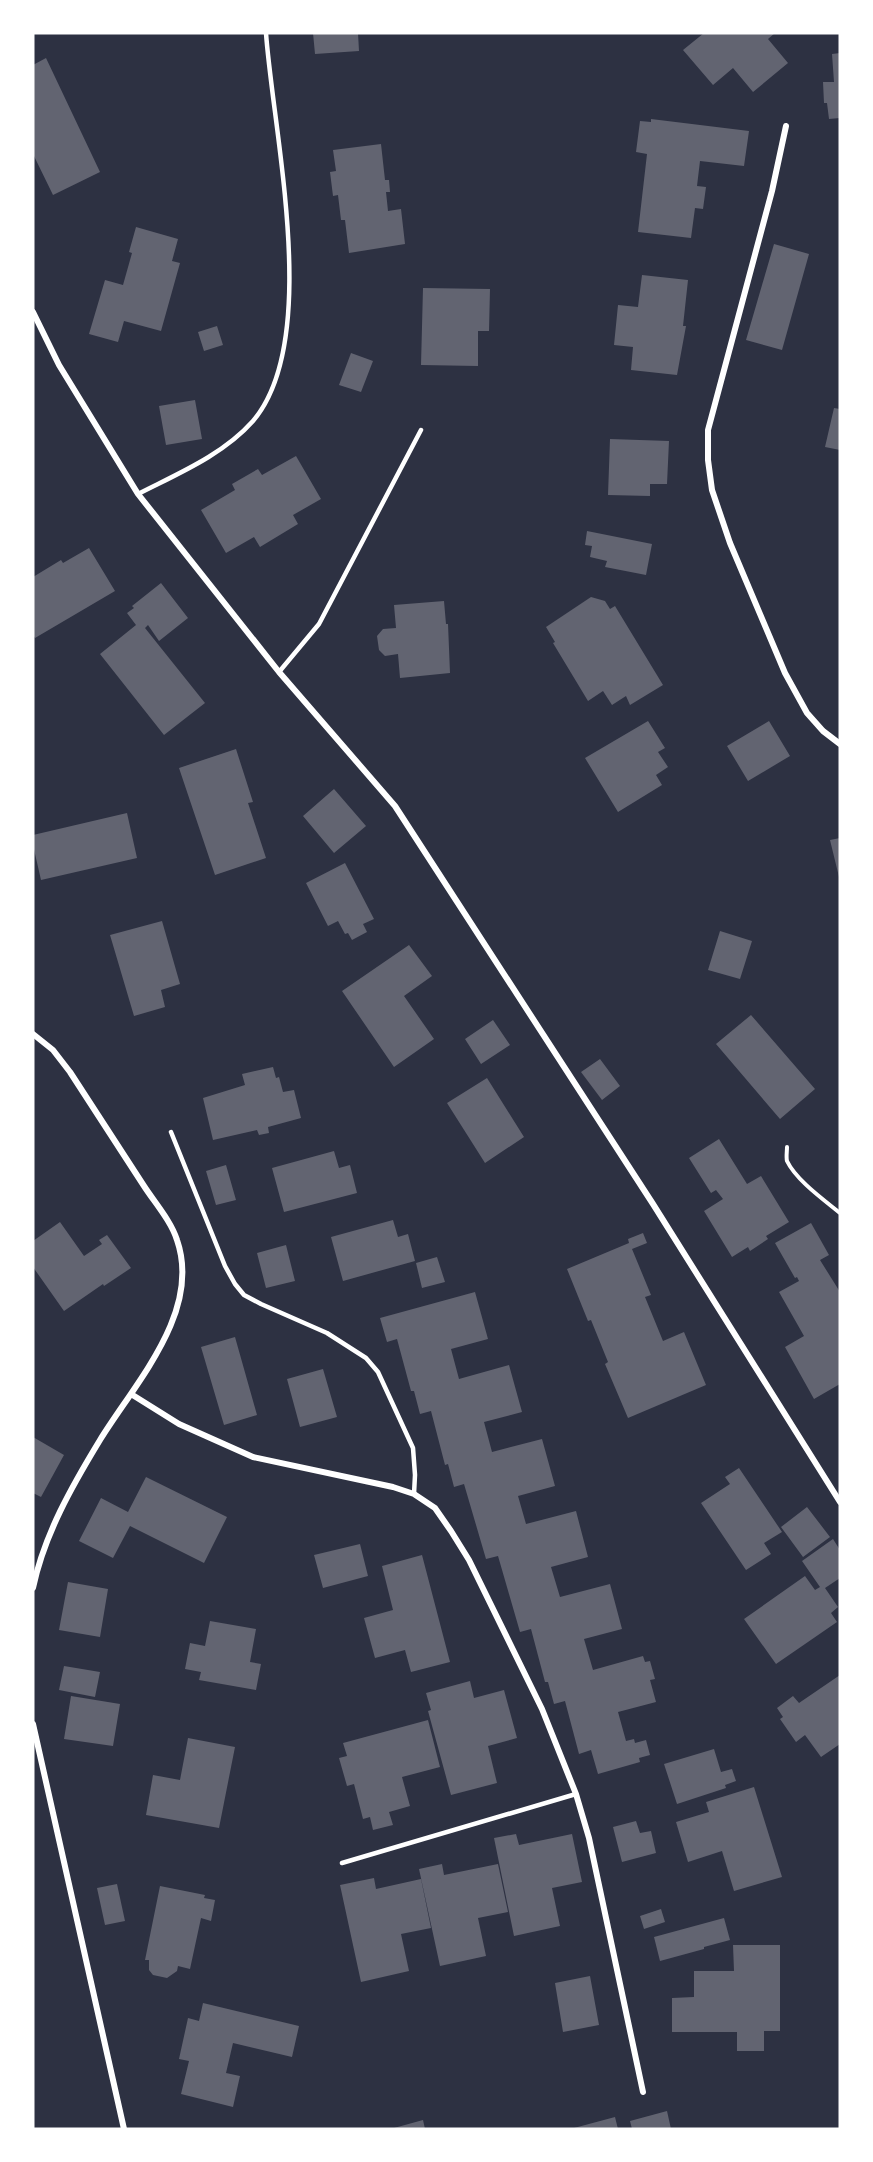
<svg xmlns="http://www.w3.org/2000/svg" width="873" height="2162" font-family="'IBM Plex Serif',serif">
<rect width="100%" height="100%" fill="#2d3142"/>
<path fill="#626471" d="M313,33H358L359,51L315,54Z
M704,33H775L768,39L788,63L753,92L733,68L713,85L683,50Z
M840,53V118L829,119L827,103H824L823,82H834L832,54Z
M46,58L100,172L53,195L33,154V65Z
M651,119L749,131L744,166L700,161L697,186L706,187L703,209L695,208L691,238L638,232L647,154L636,152L640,121L651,122Z
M381,144L385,180H389L390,192H386L388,211L401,209L405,244L349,253L345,220H341L338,195L333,196L330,172L336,171L333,150Z
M136,227L178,239L172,261L180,263L161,331L124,321L118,342L89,334L105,280L123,285L132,253L129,252Z
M774,244L809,254L782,350L746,340Z
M642,275L688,280L683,326H686L677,375L631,370L633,347L614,345L618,305L638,307Z
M423,288L490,289L489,331H478V366L421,365Z
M217,326L223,345L204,351L198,332Z
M351,353L373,361L361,392L339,385Z
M195,400L202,439L166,445L159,406Z
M834,408L840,409V450L825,447Z
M610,439L669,441L667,484H650V496L608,495Z
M296,456L321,499L293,515L298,524L260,547L254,537L226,553L201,510L235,490L232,484L258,469L262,475Z
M587,531L652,544L646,575L605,567L607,561L590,557L592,546L585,545Z
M89,548L115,591L35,638L33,635V577L61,560L63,563Z
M161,583L188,618L159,641L148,625L145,628L205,703L164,735L100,654L136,625L127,613L134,608L132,606Z
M591,597L605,601L610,609L615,606L663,685L630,705L626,696L612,705L603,691L588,701L553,643L555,642L546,627Z
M444,601L446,624H448L450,673L400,678L398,654L385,656L379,650L377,636L383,629L396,628L394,605Z
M648,721L665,748L658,752L668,767L656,775L662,785L618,812L585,758Z
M769,721L790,756L748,781L727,746Z
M236,749L253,802L248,803L266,858L215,875L179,768Z
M334,789L366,826L334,853L303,816Z
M127,813L137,858L41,880L33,845V835Z
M840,838V877H839L830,840Z
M345,863L374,919L363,924L367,932L352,940L348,933L345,934L338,921L328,926L306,883Z
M162,921L180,984L161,990L165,1007L134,1016L110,935Z
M720,931L752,941L740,979L708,970Z
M409,945L432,976L404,996L434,1039L394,1067L342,991Z
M751,1015L815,1089L780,1119L716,1044Z
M493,1020L510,1045L481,1064L465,1039Z
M600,1059L620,1086L602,1100L581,1072Z
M273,1067L276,1078L279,1077L283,1092L294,1090L301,1118L268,1127L269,1133L259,1135L257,1130L213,1140L203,1098L245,1085L242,1074Z
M487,1078L524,1137L485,1163L447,1103Z
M719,1139L747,1184L761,1176L789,1222L766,1236L768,1239L750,1251L748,1247L732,1257L704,1211L723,1199L716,1190L711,1193L689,1158Z
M334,1151L339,1168L350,1165L357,1193L284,1212L272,1168Z
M226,1165L236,1200L216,1205L206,1171Z
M393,1220L398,1237L408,1234L415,1261L343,1281L331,1237Z
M60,1222L84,1256L102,1244L99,1240L107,1235L131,1268L104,1286L103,1284L64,1311L33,1267V1241Z
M811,1223L829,1255L820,1260L840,1292V1384L814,1399L785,1347L804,1336L779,1292L799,1281L797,1277L795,1278L775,1243Z
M643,1233L647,1243L632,1249L651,1295L645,1297L663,1341L684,1332L706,1385L628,1418L605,1364L608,1362L591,1320L588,1321L567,1269L629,1243L628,1239Z
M286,1245L295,1281L266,1288L257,1253Z
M437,1257L445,1282L422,1288L416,1263Z
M475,1292L488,1339L451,1349L459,1379L509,1365L522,1412L484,1422L492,1452L542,1439L555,1486L518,1496L526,1524L576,1511L588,1557L551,1567L560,1597L610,1584L622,1629L584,1639L593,1670L643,1656L645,1662L650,1661L655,1679L650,1680L656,1702L618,1712L626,1741L634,1739L635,1743L646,1740L650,1755L639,1758L640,1762L598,1774L591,1750L579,1754L565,1701L554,1704L548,1682H545L531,1629L520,1632L498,1556L486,1559L464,1484L454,1487L448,1464L445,1465L431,1411L420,1414L414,1391H411L397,1339L387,1342L380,1318Z
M235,1337L257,1415L224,1425L201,1347Z
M323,1369L337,1417L300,1427L287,1379Z
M33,1437L64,1455L41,1497L33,1493Z
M739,1468L782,1532L764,1543L771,1554L746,1570L701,1503L730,1484L725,1477Z
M146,1477L227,1517L204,1563L130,1526L113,1558L79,1541L101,1498L128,1512Z
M807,1507L830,1537L803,1557L781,1527Z
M833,1539L840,1550V1578L825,1588L838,1607L831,1613L837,1622L776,1664L744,1619L805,1576L815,1590L820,1587L802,1561Z
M360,1544L368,1576L323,1588L314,1555Z
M422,1555L450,1662L411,1672L405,1650L375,1658L364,1618L393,1610L382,1566Z
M68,1582L108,1589L100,1637L59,1630Z
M210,1621L256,1629L250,1662L261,1664L256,1690L199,1680L201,1672L185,1669L190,1643L205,1646Z
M64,1666L100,1672L95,1697L59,1690Z
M840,1675V1744L821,1757L805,1735L796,1742L780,1719L783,1717L777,1708L793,1696L799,1703Z
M470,1681L474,1698L504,1690L517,1738L488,1746L497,1783L451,1795L428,1711L431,1710L426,1693Z
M71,1696L120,1704L113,1746L64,1739Z
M428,1720L440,1767L402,1777L410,1806L389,1812L393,1825L373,1830L370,1817L363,1819L354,1784L347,1786L339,1758L347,1756L343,1743Z
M188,1738L235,1747L219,1828L146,1815L153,1775L180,1780Z
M714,1749L721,1772L732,1769L736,1781L725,1785L726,1788L677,1804L664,1764Z
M754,1787L782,1877L734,1891L722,1851L688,1862L676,1822L709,1812L706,1802Z
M636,1821L640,1833L651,1831L656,1853L622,1862L613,1827Z
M516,1834L519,1845L572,1834L582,1882L552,1888L560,1926L514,1936L494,1838Z
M442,1864L444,1875L498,1864L508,1912L478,1918L486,1956L440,1966L419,1869Z
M374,1878L376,1889L421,1879L431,1928L401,1934L409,1971L361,1982L340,1885Z
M117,1884L125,1921L105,1925L97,1888Z
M160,1886L205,1895L204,1898L215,1900L211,1921L201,1918L190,1969L178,1966L177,1971L167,1978L153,1975L149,1970V1960H145Z
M661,1909L665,1922L644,1929L640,1916Z
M724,1918L730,1940L704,1947V1949L660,1961L654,1937Z
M733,1945H780V2031H764V2051H737V2032H672V1998L694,1997V1971H734Z
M590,1976L599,2025L563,2032L555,1983Z
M203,2003L299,2026L292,2057L233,2043L226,2073L240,2076L233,2107L181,2094L189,2061L179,2059L188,2018L199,2021Z
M667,2111L671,2129H632L630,2121Z
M615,2117L618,2129H574V2128Z
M423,2120L425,2129H394V2128Z"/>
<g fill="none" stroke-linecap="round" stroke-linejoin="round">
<path stroke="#fff" stroke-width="4" d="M787,1147C787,1151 786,1157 787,1161C796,1180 824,1200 840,1213"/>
<path stroke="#fff" stroke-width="4.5" d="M138,494C177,474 223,455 253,421C322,340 273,133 266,33
M279,672L319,624L421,430
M171,1132L225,1266L235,1284L244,1295L261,1304L327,1333L366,1358L378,1372L413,1448L415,1475L414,1494
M342,1863L576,1794"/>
<path stroke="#fff" stroke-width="6" d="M786,126L772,191L708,430V460L712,490L730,543L785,673L807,713L823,731L840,744
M33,312L59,365L138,494L279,672L395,806L653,1204L840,1502
M33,1034L53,1050L70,1072C95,1110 119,1148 144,1186C155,1203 171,1221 177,1240C202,1312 135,1383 100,1440C72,1486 44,1535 33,1588
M131,1394L179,1424L253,1457L393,1487L414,1494L435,1508L451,1531L469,1560L542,1709L576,1794L589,1838L643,2092
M33,1724L124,2129"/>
</g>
<rect width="873" height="2162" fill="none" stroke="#ffffff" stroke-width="69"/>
</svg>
